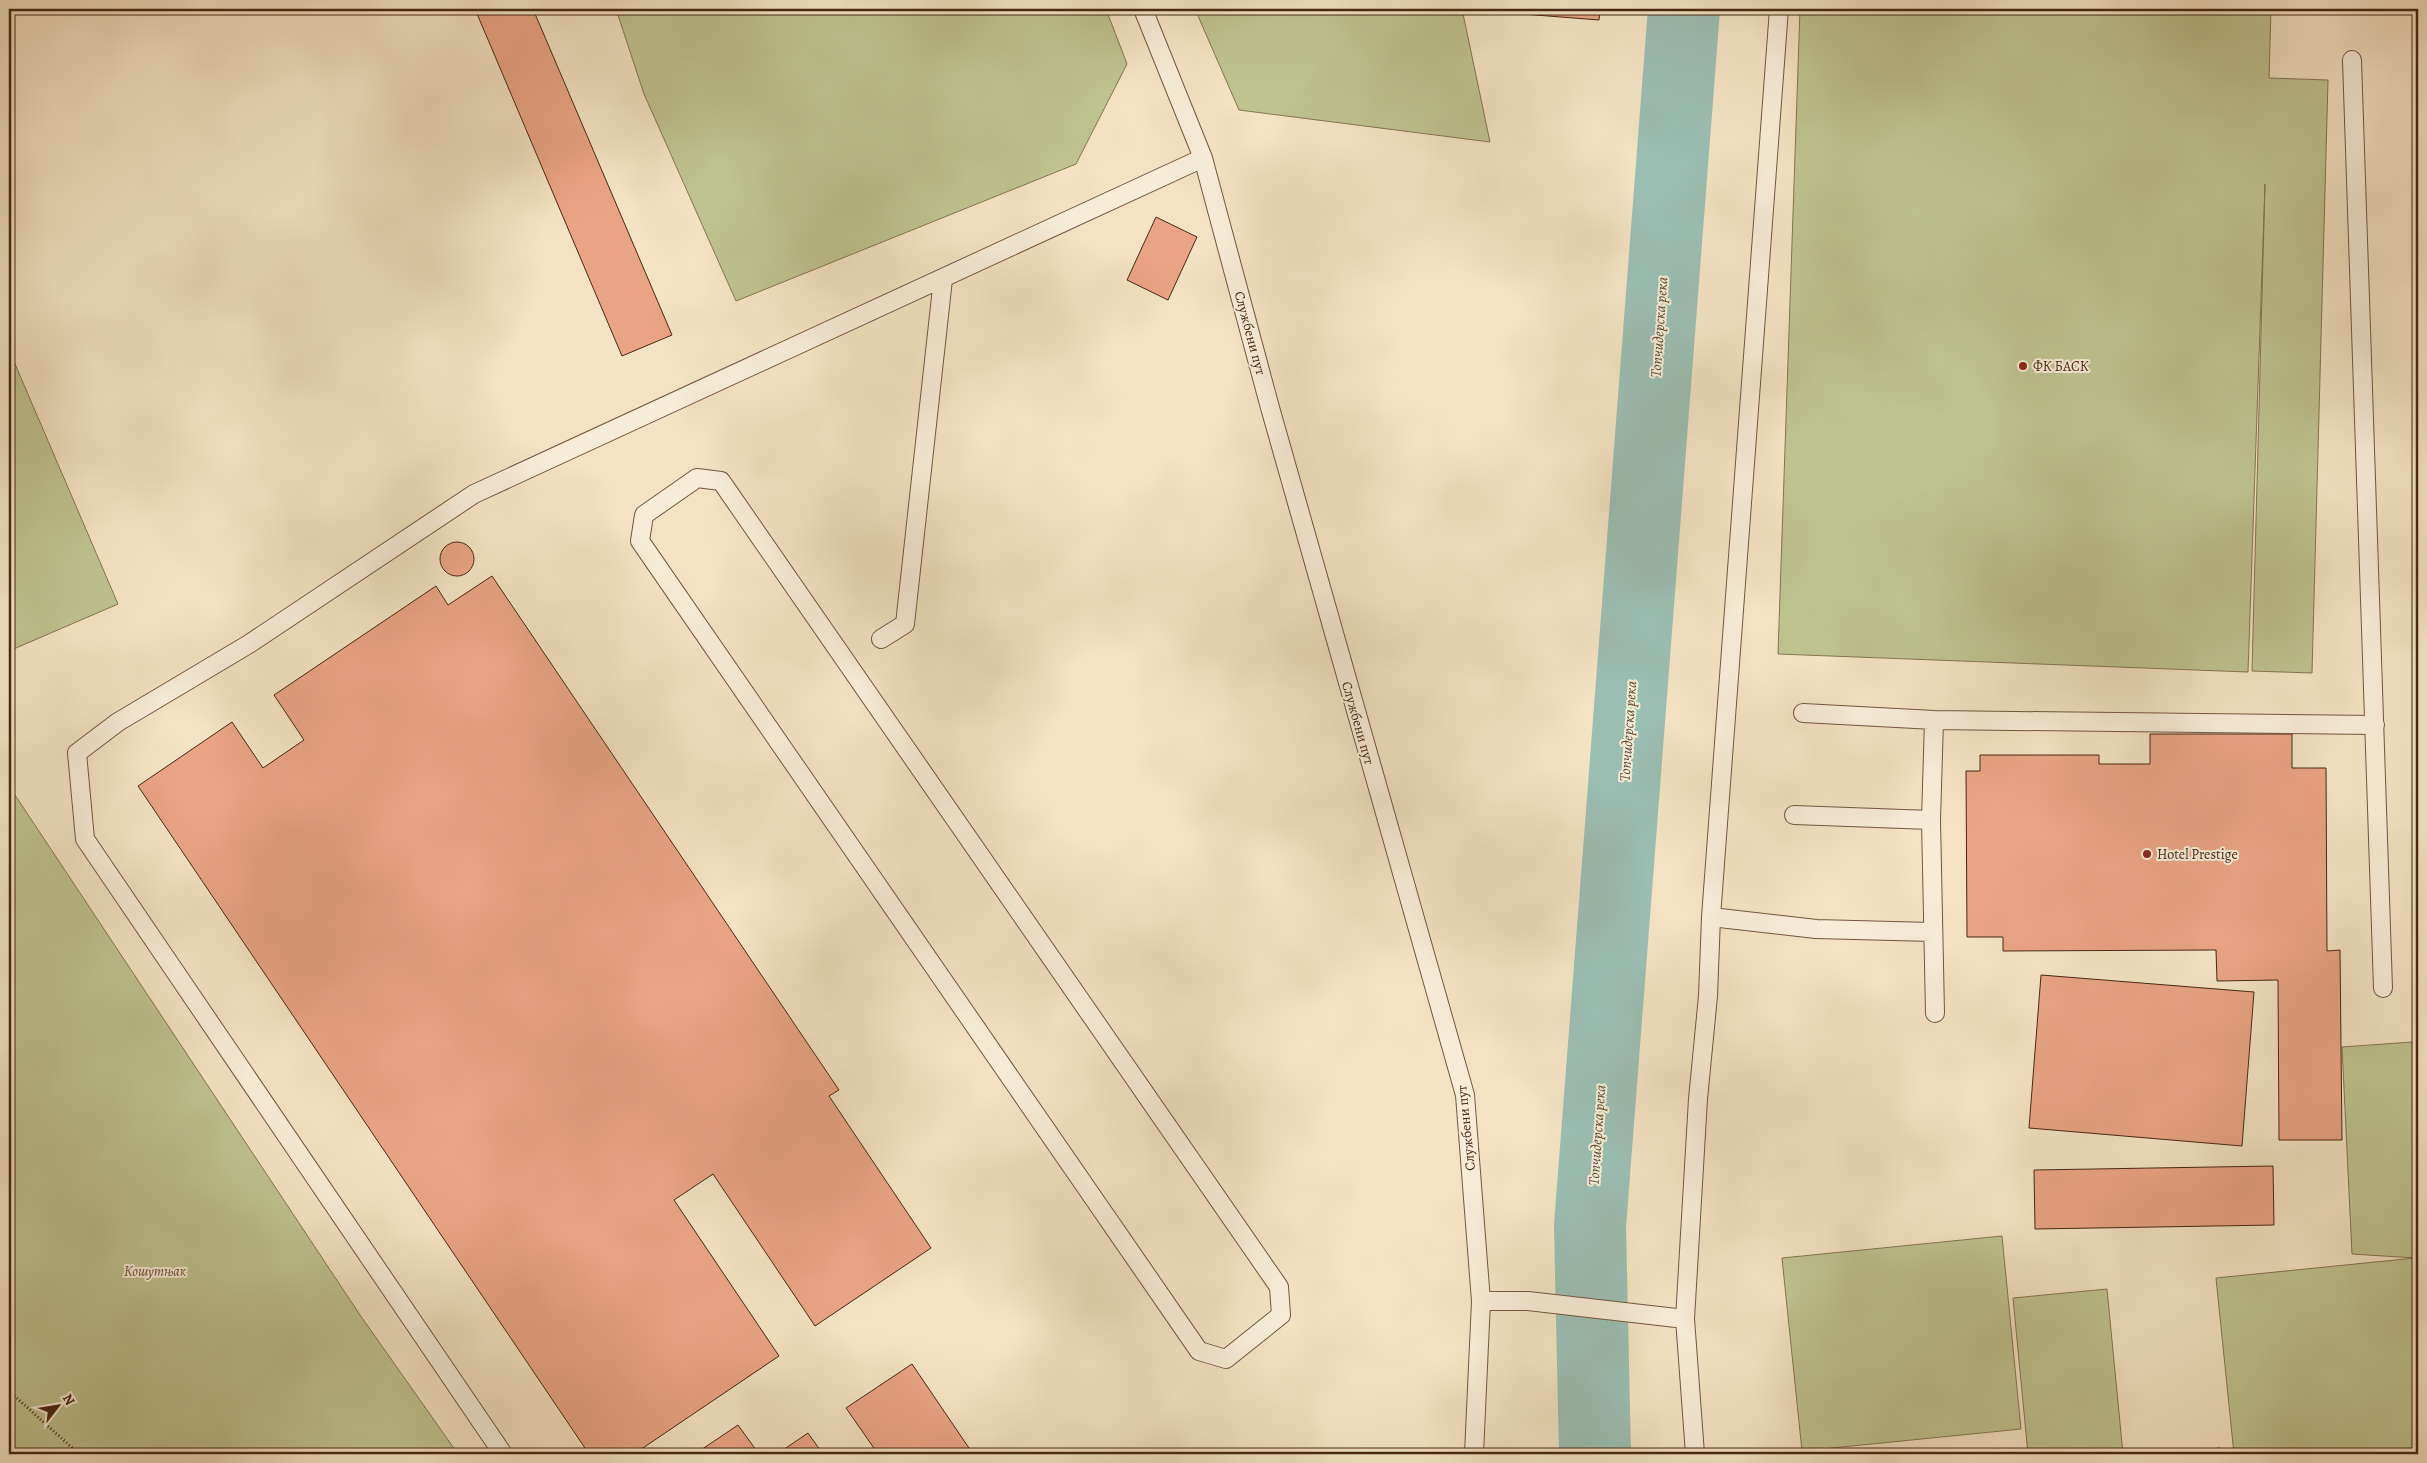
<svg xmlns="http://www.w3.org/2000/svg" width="2427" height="1463" font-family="Alegreya,serif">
<rect width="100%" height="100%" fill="#f3e3c2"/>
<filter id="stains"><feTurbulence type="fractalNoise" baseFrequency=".004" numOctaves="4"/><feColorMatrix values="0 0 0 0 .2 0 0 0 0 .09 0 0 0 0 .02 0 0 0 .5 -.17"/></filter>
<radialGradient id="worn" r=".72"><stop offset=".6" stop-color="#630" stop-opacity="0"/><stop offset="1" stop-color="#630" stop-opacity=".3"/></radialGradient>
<path fill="#bec390" stroke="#837551" d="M616,9H1106L1127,64L1076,164L736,301L644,94Z
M1195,9H1462L1490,142L1239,110Z
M1800,9H2271L2269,78L2328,80L2312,673L2252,671L2265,184L2248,672L1778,654Z
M9,350L118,604L9,651Z
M9,786L360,1315L458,1454H9Z
M2412,1042L2418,1114V1448L2352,1454H2234L2216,1278L2415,1258L2352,1254L2342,1047Z
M2002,1236L2021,1429L1802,1451L1782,1258Z
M2107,1289L2123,1454H2028L2013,1298Z"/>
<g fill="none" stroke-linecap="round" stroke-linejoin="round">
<path stroke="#9bbeb3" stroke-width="72" d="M1595,1454L1590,1226L1684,9"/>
</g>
<path fill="#e9a485" stroke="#482712" d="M475,9H533L672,335L622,356Z
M1497,9H1600L1599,20L1497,12Z
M1156,217L1197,237L1168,300L1127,280Z
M440 559a17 17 0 1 1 34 0a17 17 0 1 1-34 0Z
M492,576L839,1090L829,1096L931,1248L815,1326L713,1174L674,1200L779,1356L634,1454H589L138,786L232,722L263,768L304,740L274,695L436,586L448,605Z
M2150,734H2292V768H2326L2327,951L2340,950L2342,1140H2279L2278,980L2217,981L2216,950L2003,951V937H1967L1966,771H1980V755H2099V764H2150Z
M2041,975L2254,992L2242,1146L2029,1128Z
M2273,1166L2274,1225L2035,1229L2034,1170Z
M912,1364L973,1454H878L846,1408Z
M738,1425L759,1454H695Z
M808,1433L823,1454H777Z
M2220,1448L2221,1454H2170Z"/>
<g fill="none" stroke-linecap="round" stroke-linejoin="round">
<g stroke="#73563e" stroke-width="20">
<path id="service" d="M1143,9L1203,158L1269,404L1465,1095L1481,1301L1474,1454
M2352,60L2383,988
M697,478L721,481L1279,1287L1281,1315L1226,1359L1199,1351L640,541L644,515Z
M881,639L905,624L943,279
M1803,713L1934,720L2375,725
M1934,720L1931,820L1935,1013
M1794,815L1931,820
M1711,917L1816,929L1932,932
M1481,1301H1528L1685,1319
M503,1454L85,839L77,753L118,722L249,644L474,494L1203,158
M1695,1454L1685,1319L1698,1099L1708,996L1711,917L1779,9"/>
</g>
<path stroke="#482712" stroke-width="3" stroke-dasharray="1 2.5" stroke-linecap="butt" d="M9,1391L79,1454"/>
<use href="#service" stroke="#f7edd7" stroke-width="18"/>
</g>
<g fill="#8f2418" stroke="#f7edd7" stroke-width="2">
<circle cx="2023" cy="366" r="5"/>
<circle cx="2147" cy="854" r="5"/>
</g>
<g text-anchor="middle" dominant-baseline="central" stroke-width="4" stroke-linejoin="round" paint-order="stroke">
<g font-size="14" fill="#482712" stroke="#f7edd7">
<text transform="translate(1250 333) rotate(75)">Службени пут</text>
<text transform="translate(1358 723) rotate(74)">Службени пут</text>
<text transform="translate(1466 1128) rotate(-96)">Службени пут</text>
</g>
<g font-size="14" fill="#482712" stroke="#f7edd7" text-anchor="start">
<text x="2033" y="366">ФК БАСК</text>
<text x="2157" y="854">Hotel Prestige</text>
</g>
<g font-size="14" font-style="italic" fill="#664e32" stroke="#f7edd7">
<text x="155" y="1271">Кошутњак</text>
</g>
<g font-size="15" font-style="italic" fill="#5d4d3a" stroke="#f7edd7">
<text transform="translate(1659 327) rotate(-86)">Топчидерска река</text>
<text transform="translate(1628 731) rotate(-86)">Топчидерска река</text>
<text transform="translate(1597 1135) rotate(-86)">Топчидерска река</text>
</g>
</g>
<rect width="2427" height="1463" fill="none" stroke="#f3e3c2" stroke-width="30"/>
<rect x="10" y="10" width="2407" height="1443" fill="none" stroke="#482712" stroke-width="2.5"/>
<rect x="15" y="15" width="2397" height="1433" fill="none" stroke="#482712"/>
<g transform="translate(58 1406) rotate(59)" stroke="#f7edd7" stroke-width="4" paint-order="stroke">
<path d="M0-4L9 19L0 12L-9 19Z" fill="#482712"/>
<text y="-8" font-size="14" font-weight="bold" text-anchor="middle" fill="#482712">N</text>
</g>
<rect width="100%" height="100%" filter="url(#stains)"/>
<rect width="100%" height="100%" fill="url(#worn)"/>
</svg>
